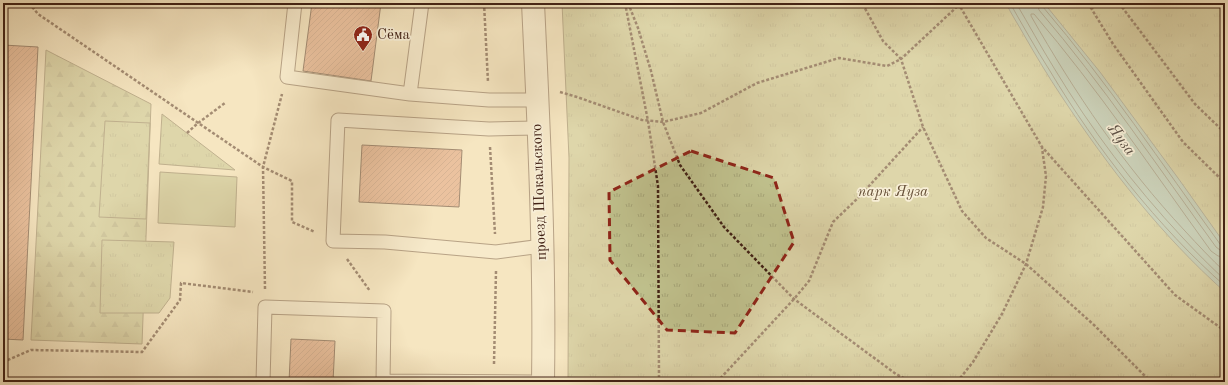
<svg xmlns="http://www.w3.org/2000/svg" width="1228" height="385" font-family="'Old Standard TT',serif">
<defs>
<pattern id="forest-firs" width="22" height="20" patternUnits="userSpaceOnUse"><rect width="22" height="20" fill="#c1c38f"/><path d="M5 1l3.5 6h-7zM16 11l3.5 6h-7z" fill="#a7a77a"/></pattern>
<pattern id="park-tufts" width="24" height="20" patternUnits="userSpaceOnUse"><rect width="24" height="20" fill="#c1c38f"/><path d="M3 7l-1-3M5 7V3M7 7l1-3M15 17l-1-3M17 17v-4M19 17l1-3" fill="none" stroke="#a7a77a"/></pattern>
<pattern id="building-hatch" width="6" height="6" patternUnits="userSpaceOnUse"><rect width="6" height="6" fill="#de9777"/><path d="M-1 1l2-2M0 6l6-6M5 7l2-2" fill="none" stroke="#b57b60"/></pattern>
</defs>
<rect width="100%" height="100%" fill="#f5e6c1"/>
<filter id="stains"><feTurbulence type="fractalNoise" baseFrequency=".005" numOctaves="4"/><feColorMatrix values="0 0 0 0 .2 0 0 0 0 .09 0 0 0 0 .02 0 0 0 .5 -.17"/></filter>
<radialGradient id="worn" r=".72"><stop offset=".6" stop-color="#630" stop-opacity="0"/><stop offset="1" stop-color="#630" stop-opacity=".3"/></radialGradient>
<path fill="url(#forest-firs)" stroke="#807252" d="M46,50L151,104L142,344L31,340Z"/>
<path fill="url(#park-tufts)" stroke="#807252" d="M562,3H1225V382H568L569,158Z
M162,114L235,170L159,164Z
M105,121L150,123L146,219L99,217Z
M102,240L174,242L170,298L159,313H100Z"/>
<path fill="#c1c38f" stroke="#807252" d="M160,172L237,177L235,227L158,223Z"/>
<path fill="#9cbfb6" stroke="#777f75" d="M1006,3H1044L1100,72L1178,178L1225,244V292C1161,235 1109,168 1062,97C1048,76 1036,56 1024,35C1018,24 1011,14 1006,3Z"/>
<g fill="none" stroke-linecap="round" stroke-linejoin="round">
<path stroke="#6e7065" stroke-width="1" d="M1010,3C1023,26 1036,49 1050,71C1096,148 1158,227 1225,286
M1016,3C1029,25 1041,47 1054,68C1091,129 1134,186 1182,237C1196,252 1210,266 1225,280
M1037,3L1039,10C1103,85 1158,167 1216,247L1220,250L1225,251
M1042,3L1043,7C1107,82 1162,164 1220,244L1225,246
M1225,257L1218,256L1211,251C1153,171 1098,89 1034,14H1031V16C1075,93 1124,166 1185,231C1198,245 1211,259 1225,272"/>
</g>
<path fill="url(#building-hatch)" stroke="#402014" d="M312,3H381L371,81L303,71Z
M3,45L38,47L23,340L3,339Z
M362,145L462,150L459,207L359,202Z
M291,339L335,341L333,382H289Z"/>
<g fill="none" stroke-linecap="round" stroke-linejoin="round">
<g stroke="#6d523f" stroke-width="15">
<path id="service" d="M295,3L287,77L410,94L489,100H537
M410,94L422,3
M538,128L489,129L338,120L333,241L385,242L496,252L542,246
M383,381L531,382
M263,382L265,307L384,311L383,382"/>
</g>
<g stroke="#6d523f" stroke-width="24">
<path id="tertiary" d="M533,3C539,129 545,256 543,382"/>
</g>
<path stroke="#402014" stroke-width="2.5" stroke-dasharray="3 2" stroke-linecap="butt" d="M29,3L38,14L263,167L292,181V222L315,232
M484,3L488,82
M625,3L648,121L658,186L659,382
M628,3L638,28L651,71L663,122L680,165L724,227L794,299L896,374L911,382
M958,3L1042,147L1175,295L1225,331
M961,3L901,59L923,127L962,211L986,238L1026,264L1094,325L1151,382
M1088,3L1113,44L1183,142L1225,183
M1119,3L1195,104L1225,133
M1092,9L1094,3
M560,92L577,97L642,120L663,122L701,113L757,83L839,58L887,66L901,59L883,41L862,3
M187,133L198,123L225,103
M490,147L495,234
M347,259L370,291
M265,289L263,167L282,94
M3,362L31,350L142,352L180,300L181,283L253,292
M494,364L496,271
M717,382L794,299L809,281L833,222L858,198L923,127
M957,382L973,362L1002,314L1026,264L1043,207L1046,176L1042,148"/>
<use href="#service" stroke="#f8efd7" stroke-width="13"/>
<use href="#tertiary" stroke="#f8efd7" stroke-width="22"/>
</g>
<path d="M0 0H1228V385H0ZM691,151L774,178L794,242L735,333L667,330L610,260L609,192Z" fill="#f5e6c1" fill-opacity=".55" fill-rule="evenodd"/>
<path fill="none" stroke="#8f2418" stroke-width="3" stroke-dasharray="8 5" stroke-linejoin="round" d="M691,151L774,178L794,242L735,333L667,330L610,260L609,192Z"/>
<defs>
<g id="civic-pin" transform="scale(1)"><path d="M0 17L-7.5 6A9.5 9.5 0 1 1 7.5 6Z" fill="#8f2418" stroke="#f8efd7"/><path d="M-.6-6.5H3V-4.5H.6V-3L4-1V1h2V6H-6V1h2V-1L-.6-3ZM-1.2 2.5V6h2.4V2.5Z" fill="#fff"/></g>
</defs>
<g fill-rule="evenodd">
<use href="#civic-pin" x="363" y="35"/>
</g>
<g text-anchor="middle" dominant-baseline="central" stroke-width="3.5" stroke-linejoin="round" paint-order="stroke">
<g font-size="15" fill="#402014" stroke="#f8efd7" text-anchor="start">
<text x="377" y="35">Сёма</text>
</g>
<g font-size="15" fill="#402014" stroke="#f8efd7">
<text transform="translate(540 192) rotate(-92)">проезд Шокальского</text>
</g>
<g font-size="15" font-style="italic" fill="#675139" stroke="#f8efd7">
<text x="893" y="192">парк Яуза</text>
</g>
<g font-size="16" font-style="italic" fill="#5c5045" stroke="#f8efd7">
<text transform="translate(1121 140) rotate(53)">Яуза</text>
</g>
</g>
<rect width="1228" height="385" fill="none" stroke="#f5e6c1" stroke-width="16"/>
<rect x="4" y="4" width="1220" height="377" fill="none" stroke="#402014" stroke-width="2"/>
<rect x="8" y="8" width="1212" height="369" fill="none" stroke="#402014"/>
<rect width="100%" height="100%" filter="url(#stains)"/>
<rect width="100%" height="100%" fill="url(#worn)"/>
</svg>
